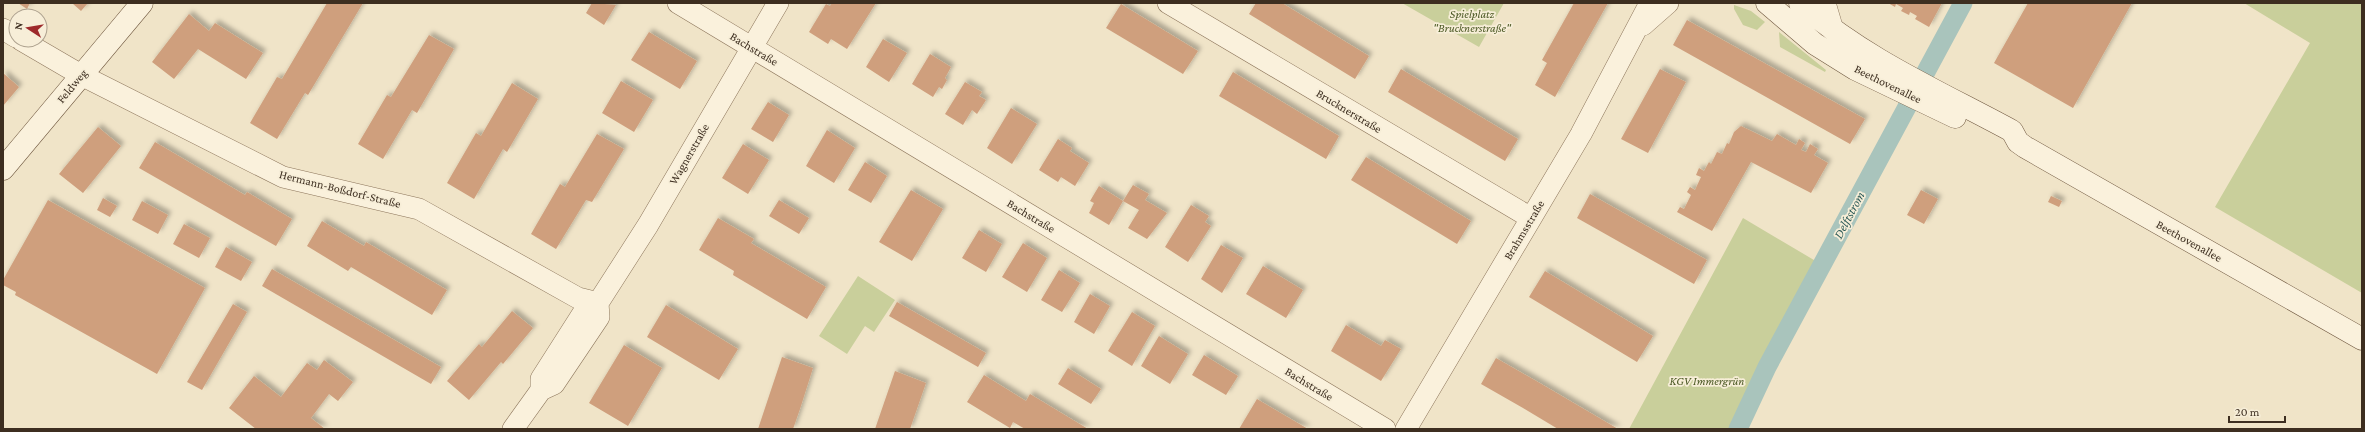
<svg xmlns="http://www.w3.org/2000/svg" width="2365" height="432" font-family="'Crimson Pro',serif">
<defs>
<filter id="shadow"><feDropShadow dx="3.5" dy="-3.5" stdDeviation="2" flood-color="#0004"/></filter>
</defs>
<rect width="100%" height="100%" fill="#f0e4c8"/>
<path fill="#c9cf9b" d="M1402,3H1504L1479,47Z
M2244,3H2362V293L2215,207L2310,43Z
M1734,5L1751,11L1765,22L1757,30L1743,25L1734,9Z
M1779,32L1826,70L1825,72L1780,47Z
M1743,218L1819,263L1733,429H1629Z
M858,276L895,300L874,332L865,326L847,354L819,336Z"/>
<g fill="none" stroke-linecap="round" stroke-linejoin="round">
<path stroke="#a9c4bc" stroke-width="19" d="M1738,429L1767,367L1963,3"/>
</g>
<path fill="#cf9f7d" filter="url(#shadow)" d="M18,3H30L27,9Z
M72,3H88L81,11Z
M327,3H363L308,95L305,93L277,139L250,123L277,77L282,79Z
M592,3L616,5L604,25L586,13Z
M832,3H876L847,49L831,39L828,44L809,32L826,4L830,6Z
M1256,3H1282L1369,56L1355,79L1249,14Z
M1574,3H1608L1555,97L1535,85L1547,63L1542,60Z
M1888,3H1942L1929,27L1915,19L1917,16L1910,12L1909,15L1901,11L1903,8L1896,4L1895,7Z
M2028,3H2132L2073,108L1994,63Z
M1121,4L1198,51L1183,74L1106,28Z
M189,14L209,31L215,23L263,53L246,79L198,49L174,79L152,62Z
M1687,20L1865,119L1850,144L1673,45Z
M649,32L697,61L680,89L631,60Z
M429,35L454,49L417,113L412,110L383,159L358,144L387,95L391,97Z
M883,39L907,53L889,82L866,67Z
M930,54L951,67L945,78L947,80L942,89L939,87L933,97L912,84Z
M1401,69L1518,139L1505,161L1388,92Z
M1660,69L1686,82L1648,153L1621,139Z
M1233,72L1339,136L1326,159L1219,96Z
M3,73L19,87L3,106Z
M621,81L653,100L634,132L602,113Z
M965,82L982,92L979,96L986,100L977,114L972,110L963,125L945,114Z
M512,83L538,99L507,152L503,149L474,199L447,183L476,133L481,136Z
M768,102L789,115L773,142L751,129Z
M1011,108L1037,124L1012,164L987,148Z
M1741,126L1772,141L1777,134L1796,145L1799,139L1805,143L1801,150L1806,152L1810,144L1818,149L1814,155L1828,163L1811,193L1751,162L1712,231L1677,212L1680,207L1684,209L1691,195L1687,192L1690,187L1695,190L1701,177L1696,175L1699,168L1704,171L1709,162L1711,164L1717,152L1722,154L1727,143L1729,144L1734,132Z
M98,127L121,146L83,193L59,174Z
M827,130L855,148L834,183L806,166Z
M597,134L624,149L592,202L586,200L556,249L531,234L560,184L565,187Z
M1058,139L1072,148L1070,151L1089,163L1075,186L1061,177L1058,182L1039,170Z
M155,142L245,195L247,192L292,219L276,246L139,168Z
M743,144L769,160L748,194L722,178Z
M1366,157L1471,221L1457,244L1351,180Z
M865,162L887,176L871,203L848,190Z
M1133,185L1149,194L1145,200L1167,213L1147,239L1128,228L1139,210L1123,201L1109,225L1089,213L1094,203L1090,201L1099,186L1123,201Z
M911,190L943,209L912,261L879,242Z
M1921,190L1938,199L1924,224L1907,215Z
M1590,194L1707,260L1694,284L1577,218Z
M2051,196L2062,201L2059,207L2048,202Z
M103,198L117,206L110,217L97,210Z
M48,200L205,288L157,374L15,295L16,292L3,285V280Z
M779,200L809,218L799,234L769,216Z
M142,201L168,215L158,234L132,220Z
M1191,205L1209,216L1205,222L1211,226L1188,262L1165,247Z
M718,218L754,239L751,243L826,287L807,319L733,275L734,271L699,250Z
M322,221L364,246L366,242L447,290L432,315L351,267L348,271L307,246Z
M184,224L210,238L199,258L173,244Z
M979,230L1002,244L986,272L962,258Z
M1023,243L1047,258L1027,292L1002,277Z
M1221,245L1243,258L1222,293L1201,279Z
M226,247L252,262L241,281L215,267Z
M1263,266L1303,290L1286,318L1246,294Z
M272,269L441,367L431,384L262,286Z
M1059,270L1080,283L1062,312L1041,300Z
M1545,271L1653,336L1637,362L1529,297Z
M1090,294L1110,306L1094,334L1074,322Z
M897,302L986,353L978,367L889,316Z
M233,304L247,312L202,390L187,382Z
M666,305L738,349L719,380L647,337Z
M512,311L533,328L503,364L501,362L469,400L447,381L479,344L482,347Z
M1132,312L1155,326L1132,366L1108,351Z
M1346,325L1381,346L1385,340L1401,349L1381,381L1331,351Z
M1159,336L1188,354L1170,384L1141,366Z
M624,345L662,368L628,426L589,403Z
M1204,355L1238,376L1226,395L1192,375Z
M782,357L813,368L800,409L793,429H758Z
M1496,358L1538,382L1618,429H1558L1523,408L1481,384Z
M324,360L353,382L338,401L329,394L311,418L325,429H256L229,408L254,376L281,397L307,363L317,370Z
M1068,368L1101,389L1091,404L1058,384Z
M895,371L926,383L910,429H875Z
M984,375L1026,401L1030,394L1088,429H1025L1013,422L1010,428L967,402Z
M1257,399L1308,429H1239Z"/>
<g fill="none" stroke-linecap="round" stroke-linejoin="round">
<g stroke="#8d765c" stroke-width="22">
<path id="street" d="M678,3L1385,429
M1168,3L1531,218
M1825,3L1833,30
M1643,25L1668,3
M3,29L16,37
M21,40L81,75L283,177L419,209L578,298L598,303
M541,390V379L585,310L598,303L648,225L778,3
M513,429L541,390L554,384L599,317L598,303
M1406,429L1581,134L1650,3"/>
</g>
<g stroke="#6f573f" stroke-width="23">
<path id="secondary" d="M1767,3L1815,44L1855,69L1955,117
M1800,3C1862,58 1940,92 2012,131L2018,142L2025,147L2362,339
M3,169L142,3"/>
</g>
<use href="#street" stroke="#faf1dc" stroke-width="21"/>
<use href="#secondary" stroke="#faf1dc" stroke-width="22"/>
</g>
<g text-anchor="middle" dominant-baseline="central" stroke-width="3.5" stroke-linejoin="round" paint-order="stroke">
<g font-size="12" font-style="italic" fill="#4d5a26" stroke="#f7eed8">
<text x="1472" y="14">Spielplatz<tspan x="1472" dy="14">"Brucknerstraße"</tspan></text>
<text x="1707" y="381">KGV Immergrün</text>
</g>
<g font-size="12" fill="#3d2e20" stroke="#f7eed8">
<text transform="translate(754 49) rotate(31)">Bachstraße</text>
<text transform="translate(1888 84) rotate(26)">Beethovenallee</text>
<text transform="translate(72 86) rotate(-50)">Feldweg</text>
<text transform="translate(1349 111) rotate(31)">Brucknerstraße</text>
<text transform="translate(689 154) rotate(-60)">Wagnerstraße</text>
<text transform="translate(340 189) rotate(14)">Hermann-Boßdorf-Straße</text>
<text transform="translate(1031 216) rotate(31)">Bachstraße</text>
<text transform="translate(1524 230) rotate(-59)">Brahmsstraße</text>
<text transform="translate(2189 241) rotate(29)">Beethovenallee</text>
<text transform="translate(1309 384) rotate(31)">Bachstraße</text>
</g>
<g font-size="13" font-style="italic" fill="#2f5d5a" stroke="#f7eed8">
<text transform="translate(1849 215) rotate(-62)">Delftstrom</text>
</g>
</g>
<rect width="2365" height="432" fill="none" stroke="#3d2e20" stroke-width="8"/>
<g transform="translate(28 28) rotate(282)"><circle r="19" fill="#f7eed8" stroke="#ada18e"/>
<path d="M0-3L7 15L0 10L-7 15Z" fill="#9e2a2b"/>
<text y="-6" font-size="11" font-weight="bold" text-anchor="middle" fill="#3d2e20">N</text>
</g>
<path d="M2229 416v6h56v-6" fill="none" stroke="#3d2e20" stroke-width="2"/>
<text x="2235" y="416" font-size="12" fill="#3d2e20" stroke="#f7eed8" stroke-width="3" paint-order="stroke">20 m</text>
</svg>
